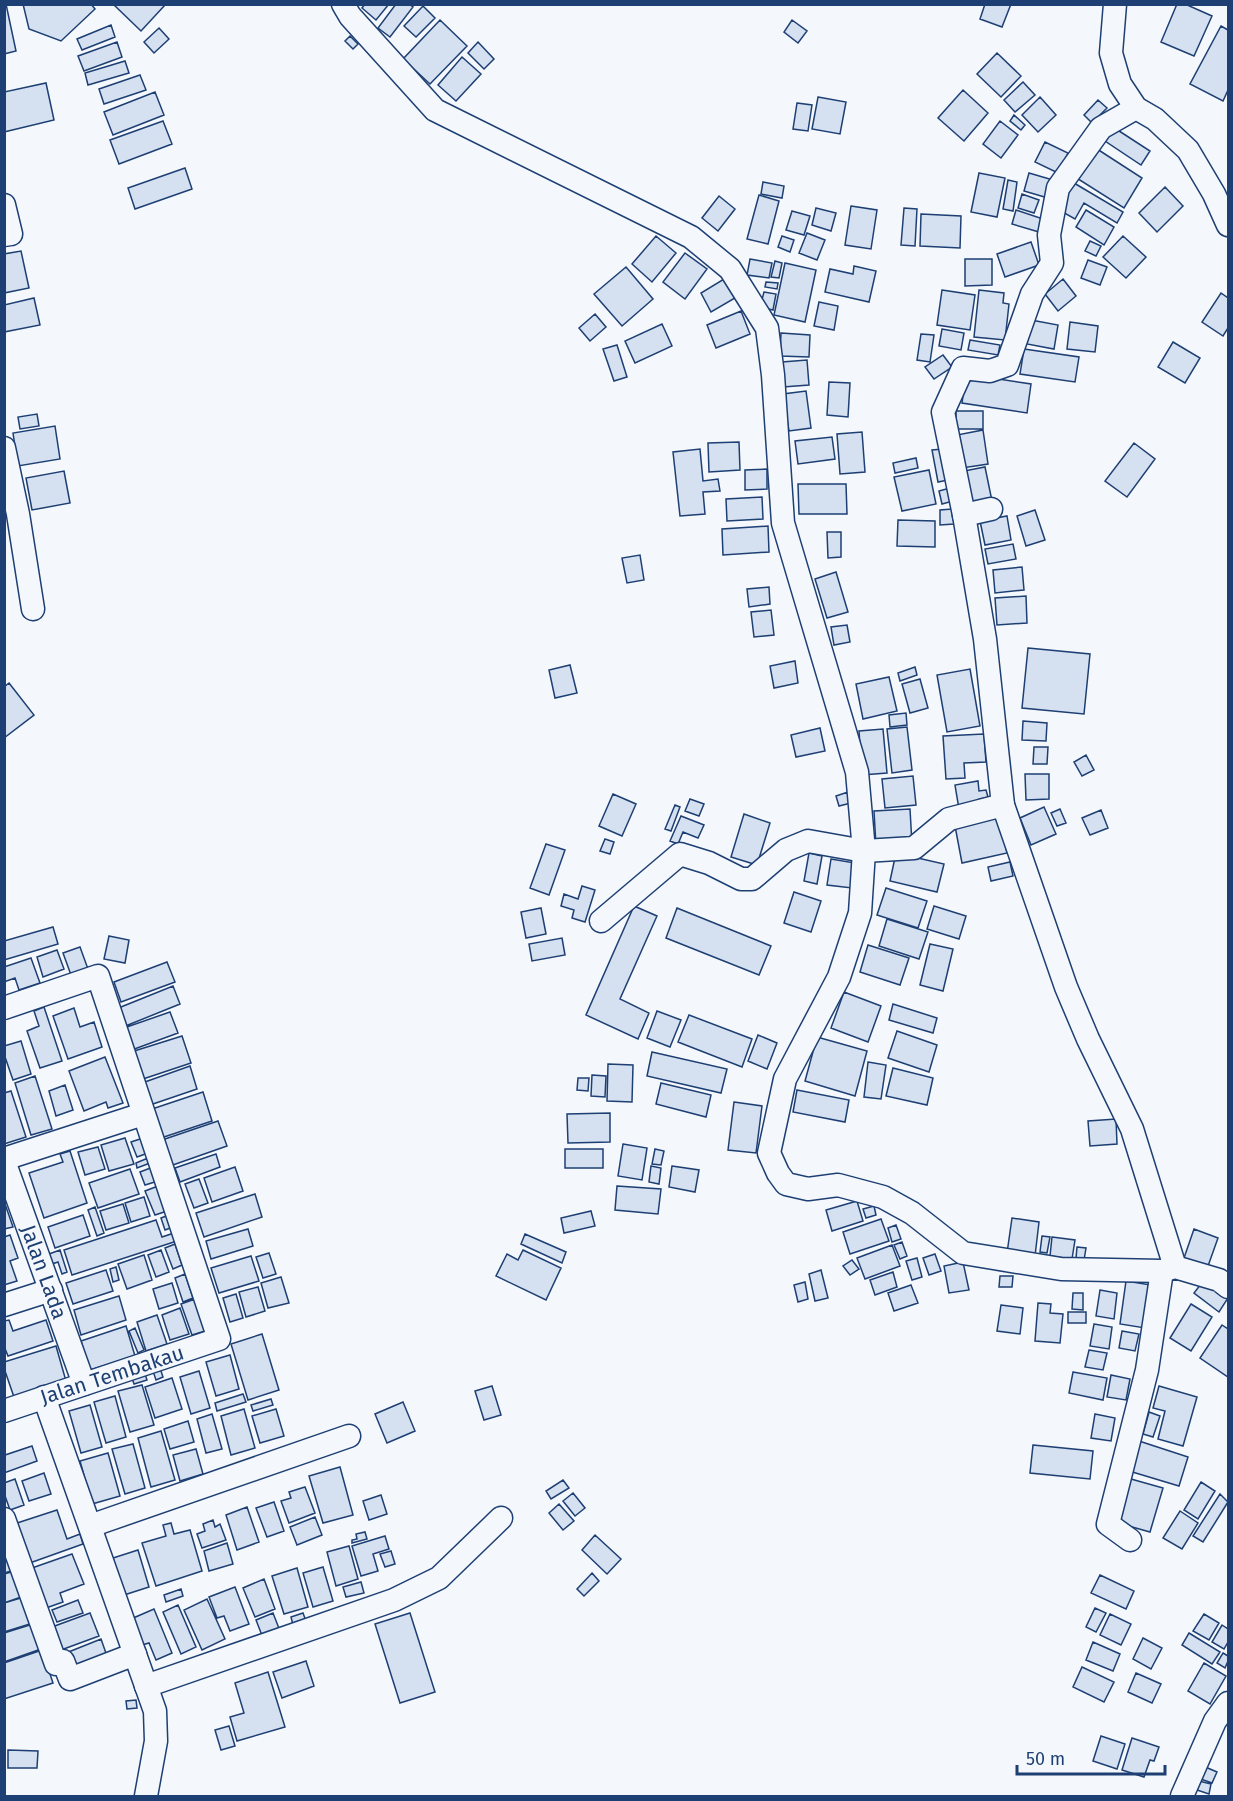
<svg xmlns="http://www.w3.org/2000/svg" width="1233" height="1801" font-family="'Fira Sans',sans-serif">
<rect width="100%" height="100%" fill="#f4f7fb"/>
<path fill="#d5e0f0" stroke="#1d3f73" stroke-width="1.5" d="M4,4H6L16,51L4,54Z
M23,4H91L95,9L61,41L29,29Z
M113,4H164L165,5L141,31Z
M365,4H389L376,20L362,8Z
M396,4H409L413,7L390,37L378,28Z
M985,4H1011L1002,27L980,19Z
M1177,4H1185L1212,16L1194,56L1161,42Z
M423,6L435,18L416,37L404,26Z
M440,20L467,46L430,84L403,59Z
M792,20L807,31L798,43L784,32Z
M111,25L115,37L82,50L77,39Z
M1221,26L1228,30V90L1223,101L1190,84Z
M159,28L169,39L154,53L144,42Z
M350,36L358,44L353,49L345,41Z
M117,42L122,57L84,71L78,56Z
M478,42L494,59L484,69L468,53Z
M997,53L1021,76L1001,97L977,74Z
M462,57L481,74L456,101L438,85Z
M125,61L129,73L88,85L85,73Z
M140,75L146,90L104,104L99,89Z
M1023,82L1035,95L1015,112L1004,100Z
M46,83L54,120L4,132V92Z
M963,90L988,113L964,141L938,118Z
M155,92L164,115L113,135L104,112Z
M818,97L846,102L840,134L812,129Z
M1040,97L1056,115L1038,132L1022,115Z
M1098,100L1107,108L1092,123L1084,115Z
M797,103L812,105L808,131L793,129Z
M1014,115L1025,125L1021,130L1010,121Z
M163,121L172,144L119,164L110,140Z
M1000,121L1018,135L1001,158L983,144Z
M1113,127L1150,151L1141,165L1105,141Z
M1045,142L1068,153L1058,173L1035,162Z
M1094,147L1142,178L1124,208L1075,177Z
M185,168L192,189L135,209L128,188Z
M979,173L1005,178L997,217L971,212Z
M1029,173L1053,180L1048,198L1024,191Z
M1008,180L1017,182L1013,211L1003,209Z
M763,182L784,186L782,198L761,194Z
M1074,183L1123,212L1117,223L1084,203L1075,219L1059,210Z
M1165,187L1183,206L1157,232L1139,213Z
M1022,194L1039,200L1034,213L1018,208Z
M759,195L779,201L768,244L747,239Z
M719,196L735,209L718,231L702,218Z
M851,206L877,210L871,249L845,245Z
M816,208L836,213L831,231L812,225Z
M904,208L917,209L915,246L901,245Z
M1016,210L1043,219L1039,232L1012,224Z
M1086,210L1114,227L1104,245L1076,227Z
M792,211L810,216L804,235L786,230Z
M921,214L961,216L960,248L920,246Z
M807,233L825,240L817,260L799,253Z
M656,236L676,253L652,282L632,264Z
M782,236L794,240L790,252L778,247Z
M1123,236L1146,257L1126,278L1103,257Z
M1090,241L1101,246L1096,256L1085,251Z
M1031,242L1039,265L1005,277L997,254Z
M21,251L29,288L4,293V254Z
M685,253L707,269L685,299L663,282Z
M750,259L772,263L769,278L747,275Z
M965,259H992V285L965,286Z
M1088,260L1107,267L1100,285L1081,278Z
M775,261L782,263L779,278L771,277Z
M785,263L816,270L805,322L774,315Z
M854,266L876,271L869,302L825,292L830,269L853,274Z
M626,267L653,299L622,326L594,294Z
M724,279L735,298L711,312L701,293Z
M1063,279L1076,296L1058,311L1045,294Z
M766,282L778,283L777,289L765,287Z
M942,290L975,295L970,330L937,325Z
M979,290L1004,293L1003,303L1009,304L1005,340L974,337Z
M764,292L776,294L773,310L760,307Z
M1221,293L1228,298V328L1223,336L1202,322Z
M34,298L40,325L4,332V305Z
M819,302L838,306L834,330L814,326Z
M741,311L750,334L716,348L707,325Z
M595,314L606,327L590,341L579,328Z
M1031,320L1058,325L1054,349L1027,344Z
M1070,322L1098,326L1095,352L1067,349Z
M662,324L672,346L635,363L625,341Z
M942,329L964,333L961,350L939,346Z
M781,333L810,335L809,357L780,356Z
M921,334L934,335L930,362L917,360Z
M970,340L1000,345L998,355L968,350Z
M1173,342L1200,358L1185,383L1158,367Z
M617,345L627,377L614,381L603,349Z
M1024,349L1079,357L1075,382L1020,374Z
M943,355L952,367L934,379L925,367Z
M807,360L809,385L783,387L782,362Z
M966,374L1031,384L1027,413L962,403Z
M829,382L850,383L848,417L827,415Z
M806,391L811,428L789,431L783,394Z
M956,411H983V429H956Z
M37,414L39,426L20,429L18,417Z
M55,426L60,459L18,466L13,433Z
M983,430L988,464L962,468L957,435Z
M862,432L865,472L840,474L837,434Z
M832,437L835,459L798,464L795,441Z
M739,442L740,470L709,472L708,443Z
M1134,443L1155,459L1127,497L1105,481Z
M700,449L703,481L718,479L720,491L703,492L705,514L680,516L673,452Z
M943,449L948,480L938,482L932,450Z
M916,458L918,468L895,473L893,463Z
M985,467L992,501L970,505L964,471Z
M767,469V489L745,490V470Z
M929,470L936,504L902,511L894,477Z
M64,471L70,503L32,510L26,478Z
M798,484H846L847,514H799Z
M950,488L953,501L942,504L939,491Z
M762,497L763,519L727,521L726,499Z
M952,509L954,524L940,525V510Z
M1035,510L1045,540L1026,546L1017,516Z
M1007,516L1011,540L985,545L980,521Z
M898,520L935,521V547L897,546Z
M768,526L769,552L723,555L722,529Z
M827,532H841V557L828,558Z
M1013,544L1016,559L988,564L985,549Z
M640,555L644,580L627,583L622,558Z
M1022,567L1024,590L995,593L993,570Z
M836,572L848,612L827,618L815,579Z
M769,587L770,604L749,607L747,589Z
M1026,596L1027,623L997,625L995,598Z
M771,610L774,635L754,637L751,612Z
M847,625L850,642L834,645L831,627Z
M1028,648L1090,654L1084,714L1022,708Z
M795,661L798,683L774,688L770,666Z
M570,665L577,693L555,698L549,670Z
M915,667L917,675L900,681L898,673Z
M970,669L980,726L947,732L937,675Z
M889,677L897,711L863,719L856,684Z
M920,679L928,708L910,713L902,684Z
M9,683L34,715L4,738V687Z
M906,713L907,725L890,727L889,715Z
M1023,721L1047,723L1046,741L1022,740Z
M907,727L912,770L892,773L887,729Z
M820,728L825,751L796,757L791,735Z
M883,729L887,773L862,775L859,731Z
M984,734L986,762L964,763L965,778L946,779L943,736Z
M1034,747H1048L1047,764H1033Z
M1086,755L1094,770L1082,776L1074,762Z
M1025,774H1049V799L1026,800Z
M913,776L916,805L885,808L882,779Z
M978,781L979,791L986,790L988,797L979,799L980,805L959,809L955,785Z
M848,792L851,803L839,806L836,796Z
M613,794L636,804L622,836L599,826Z
M690,799L704,804L699,816L685,811Z
M675,805L680,807L671,831L665,829Z
M1044,807L1056,834L1031,845L1020,818Z
M910,809L912,844L876,846L874,811Z
M1060,809L1066,823L1057,826L1051,813Z
M1101,810L1108,828L1090,835L1082,818Z
M744,814L770,823L757,865L731,857Z
M681,816L704,825L698,838L683,832L678,844L670,841Z
M1000,817L1007,853L962,863L955,826Z
M605,839L614,842L610,854L600,851Z
M546,844L565,850L549,895L530,888Z
M809,853L822,856L817,884L804,881Z
M896,853L944,864L937,892L890,881Z
M831,859L855,863L852,888L827,885Z
M1010,862L1013,876L991,881L988,867Z
M582,886L595,890L585,922L572,918L574,910L561,906L564,894L578,899Z
M886,888L927,901L918,928L877,915Z
M794,892L821,901L811,932L784,923Z
M634,906L657,916L620,999L649,1013L638,1039L586,1015Z
M934,906L966,916L959,939L927,929Z
M541,908L546,934L526,938L521,912Z
M677,908L771,946L759,975L666,938Z
M887,919L928,932L919,959L879,946Z
M53,927L58,944L4,960V941Z
M109,936L129,940L125,963L104,959Z
M562,938L565,955L532,961L529,944Z
M930,944L953,949L943,991L920,985Z
M868,945L909,958L900,985L860,972Z
M80,947L88,969L71,975L63,953Z
M57,950L64,969L43,977L37,957Z
M31,958L40,983L19,990L15,978L4,982V967Z
M167,962L175,982L121,1002L114,982Z
M173,986L180,1004L123,1027L116,1009Z
M844,992L881,1006L868,1042L831,1028Z
M893,1004L937,1018L933,1033L889,1020Z
M44,1007L62,1061L40,1068L27,1031L39,1026L34,1011Z
M74,1008L80,1027L94,1022L102,1047L68,1059L53,1016Z
M657,1011L681,1020L670,1047L647,1038Z
M170,1012L178,1033L129,1051L121,1029Z
M689,1015L752,1039L742,1067L678,1042Z
M897,1031L937,1045L929,1072L888,1058Z
M758,1035L777,1043L767,1069L748,1061Z
M182,1036L191,1063L140,1080L131,1052Z
M817,1037L867,1051L855,1096L805,1081Z
M21,1041L31,1074L13,1080L4,1054V1046Z
M652,1052L727,1069L721,1093L647,1076Z
M105,1057L123,1103L108,1108L106,1102L84,1111L69,1071Z
M868,1062L886,1065L881,1099L864,1097Z
M608,1064L633,1065L632,1102L607,1101Z
M190,1066L197,1089L150,1105L142,1083Z
M893,1068L933,1078L927,1105L886,1096Z
M592,1075L606,1076L605,1097L591,1096Z
M35,1076L52,1129L31,1135L15,1083Z
M578,1078H589L588,1091L577,1090Z
M661,1083L711,1095L706,1117L656,1104Z
M65,1085L73,1110L56,1116L49,1091Z
M797,1090L849,1100L845,1122L793,1112Z
M11,1091L26,1137L4,1144V1093Z
M203,1092L212,1121L161,1138L152,1109Z
M734,1102L762,1106L756,1153L728,1150Z
M610,1113V1142L568,1143L567,1114Z
M1116,1119L1117,1144L1090,1146L1088,1121Z
M218,1121L227,1146L170,1166L162,1140Z
M125,1138L134,1164L109,1171L101,1145Z
M143,1138L148,1153L137,1157L131,1142Z
M623,1144L647,1148L642,1180L618,1176Z
M98,1147L105,1169L85,1175L78,1152Z
M565,1149H603V1168H565Z
M655,1149L664,1151L661,1165L652,1164Z
M70,1151L87,1203L44,1218L29,1173L63,1162L60,1154Z
M216,1154L220,1167L180,1182L175,1168Z
M148,1158L150,1163L137,1168L136,1163Z
M651,1166L661,1168L659,1184L649,1182Z
M672,1166L699,1170L695,1192L669,1187Z
M153,1167L158,1181L145,1185L140,1172Z
M235,1167L243,1191L212,1202L204,1178Z
M130,1169L139,1194L98,1208L89,1183Z
M199,1179L208,1203L194,1208L185,1184Z
M158,1186L167,1211L155,1215L145,1191Z
M617,1186L661,1189L658,1214L615,1210Z
M255,1194L262,1217L204,1237L196,1213Z
M144,1197L150,1216L131,1222L125,1203Z
M4,1201L13,1227L4,1229Z
M857,1201L863,1221L832,1231L826,1210Z
M123,1204L129,1223L106,1230L100,1211Z
M874,1206L876,1215L866,1218L863,1209Z
M95,1207L104,1233L97,1236L88,1210Z
M591,1211L595,1226L564,1233L561,1218Z
M83,1215L90,1236L55,1248L48,1227Z
M169,1215L173,1227L165,1230L161,1218Z
M1012,1218L1039,1222L1035,1256L1007,1253Z
M881,1219L889,1241L850,1254L843,1232Z
M156,1220L162,1237L174,1233L177,1241L72,1275L64,1250Z
M896,1225L901,1239L892,1242L888,1228Z
M248,1229L253,1246L211,1259L206,1241Z
M1194,1229L1218,1238L1208,1266L1184,1258Z
M525,1234L566,1252L562,1263L521,1244Z
M10,1235L18,1258L10,1261L17,1281L4,1285V1237Z
M1042,1236L1050,1237L1047,1253L1040,1252Z
M1052,1237L1075,1240L1072,1259L1050,1256Z
M902,1242L907,1256L900,1259L894,1245Z
M175,1244L182,1265L173,1269L165,1248Z
M892,1245L900,1266L865,1279L857,1258Z
M1077,1247L1086,1248L1084,1260L1076,1258Z
M60,1250L67,1272L62,1274L58,1262L52,1264L49,1254Z
M161,1250L169,1272L156,1277L148,1255Z
M523,1250L561,1268L546,1300L496,1276L507,1254L518,1260Z
M269,1253L276,1274L263,1278L256,1257Z
M935,1254L941,1271L929,1275L923,1258Z
M144,1255L152,1280L127,1289L118,1264Z
M251,1256L259,1281L219,1293L211,1268Z
M917,1258L922,1277L912,1280L906,1261Z
M852,1260L859,1269L850,1275L843,1266Z
M963,1262L969,1290L949,1293L944,1266Z
M116,1267L119,1280L113,1282L110,1269Z
M106,1270L113,1291L73,1304L66,1283Z
M821,1270L828,1298L815,1301L809,1274Z
M893,1272L897,1287L875,1295L870,1280Z
M185,1274L193,1298L183,1302L175,1278Z
M1000,1276H1013L1012,1287H999Z
M281,1277L289,1303L268,1308L261,1283Z
M1204,1280L1228,1298L1219,1312L1194,1293Z
M1126,1281L1151,1285L1145,1328L1120,1324Z
M805,1282L808,1299L798,1302L794,1285Z
M172,1283L178,1303L159,1309L153,1289Z
M911,1285L918,1303L894,1311L888,1293Z
M258,1287L265,1311L246,1317L239,1292Z
M1100,1290L1117,1293L1114,1319L1096,1316Z
M1073,1293H1083V1310L1072,1309Z
M236,1294L243,1318L230,1322L223,1298Z
M119,1296L126,1320L81,1335L74,1310Z
M195,1299L205,1331L192,1335L181,1304Z
M1038,1303L1051,1304L1050,1313L1063,1314L1060,1343L1035,1341Z
M1191,1304L1212,1317L1191,1351L1170,1338Z
M1001,1305L1023,1308L1020,1334L997,1331Z
M180,1308L189,1334L170,1340L162,1315Z
M1068,1312H1086V1323H1068Z
M157,1315L167,1344L146,1351L137,1322Z
M9,1320L13,1331L46,1320L53,1341L8,1356L4,1346V1321Z
M1094,1324L1112,1327L1109,1349L1090,1346Z
M1222,1325L1228,1329V1377L1200,1358Z
M126,1326L135,1356L90,1370L81,1341Z
M135,1328L144,1350L138,1353L129,1331Z
M1122,1331L1139,1334L1135,1351L1119,1348Z
M262,1334L279,1390L248,1400L231,1344Z
M56,1346L66,1381L14,1397L4,1368V1362Z
M1089,1350L1107,1353L1103,1370L1085,1367Z
M230,1355L239,1389L216,1396L206,1362Z
M160,1368L163,1377L156,1380L153,1371Z
M199,1371L210,1408L191,1414L180,1377Z
M1073,1372L1107,1378L1103,1400L1069,1393Z
M145,1374L147,1380L134,1384L132,1378Z
M1111,1375L1130,1379L1126,1400L1107,1397Z
M172,1378L182,1409L155,1418L145,1387Z
M142,1385L154,1425L130,1432L118,1391Z
M492,1386L501,1415L484,1420L475,1391Z
M1159,1386L1197,1397L1183,1446L1158,1439L1165,1411L1153,1408Z
M243,1394L246,1402L217,1411L215,1403Z
M115,1396L126,1437L106,1443L94,1402Z
M271,1399L273,1405L253,1411L251,1405Z
M403,1402L415,1431L387,1443L375,1414Z
M90,1405L102,1447L81,1453L69,1411Z
M244,1409L255,1448L231,1455L221,1416Z
M276,1409L284,1436L260,1443L252,1416Z
M1149,1412L1160,1416L1153,1437L1143,1434Z
M212,1414L222,1449L206,1453L197,1419Z
M1095,1414L1115,1418L1111,1441L1091,1438Z
M188,1421L194,1442L170,1449L164,1429Z
M161,1431L175,1480L151,1487L138,1438Z
M1139,1441L1188,1457L1179,1486L1129,1471Z
M133,1444L145,1488L125,1494L112,1449Z
M1033,1445L1093,1451L1090,1479L1030,1473Z
M32,1446L37,1461L4,1473V1453L5,1455Z
M196,1449L203,1474L180,1481L173,1455Z
M108,1453L120,1496L92,1504L80,1461Z
M340,1467L353,1515L323,1523L309,1476Z
M44,1473L51,1494L29,1501L22,1481Z
M15,1479L24,1505L10,1510L4,1493V1483Z
M1131,1479L1163,1488L1150,1532L1118,1523Z
M563,1480L569,1488L551,1499L546,1491Z
M1201,1482L1215,1491L1198,1519L1184,1510Z
M305,1487L315,1513L289,1523L281,1501L291,1498L289,1492Z
M573,1493L585,1508L575,1516L563,1501Z
M1220,1494L1228,1502L1203,1542L1193,1536Z
M381,1495L387,1514L369,1520L363,1501Z
M274,1502L284,1531L267,1537L256,1508Z
M559,1504L574,1521L563,1530L549,1513Z
M247,1507L259,1542L237,1550L226,1515Z
M57,1510L67,1539L80,1534L83,1544L27,1564L14,1524Z
M1180,1511L1198,1523L1182,1549L1163,1538Z
M315,1517L322,1535L297,1545L290,1527Z
M213,1520L215,1527L220,1524L226,1540L202,1548L197,1534L205,1531L203,1524Z
M171,1523L174,1534L190,1530L202,1571L156,1586L142,1543L166,1536L163,1525Z
M365,1532L367,1539L352,1543V1540L357,1539L356,1534Z
M595,1535L621,1559L607,1574L582,1550Z
M385,1536L389,1549L373,1554L378,1571L361,1576L352,1546Z
M4,1542L15,1570L4,1573Z
M227,1543L233,1564L209,1571L204,1551Z
M349,1546L358,1579L336,1586L327,1552Z
M138,1550L149,1587L124,1595L113,1558Z
M391,1551L395,1564L385,1567L380,1554Z
M72,1554L84,1584L60,1593L63,1602L46,1608L32,1568Z
M323,1567L333,1601L313,1607L303,1573Z
M297,1568L308,1607L284,1614L272,1576Z
M15,1571L24,1596L4,1603V1574Z
M592,1573L599,1581L584,1596L577,1589Z
M1100,1575L1134,1591L1126,1609L1091,1593Z
M264,1579L275,1609L255,1617L243,1588Z
M361,1582L364,1593L346,1597L343,1587Z
M235,1587L249,1624L230,1631L224,1616L217,1618L209,1597Z
M181,1589L183,1596L166,1602L164,1595Z
M24,1597L33,1623L4,1632V1603Z
M207,1599L225,1639L202,1650L184,1610Z
M78,1600L83,1613L57,1622L52,1610Z
M178,1605L196,1647L181,1654L163,1612Z
M1095,1608L1106,1613L1096,1632L1086,1627Z
M154,1609L172,1653L156,1660L149,1643L142,1645L131,1619Z
M90,1613L99,1636L61,1650L52,1627Z
M273,1613L280,1631L263,1638L256,1620Z
M303,1613L306,1621L293,1625L291,1617Z
M410,1613L435,1692L400,1703L375,1624Z
M1110,1614L1131,1624L1121,1645L1100,1635Z
M1204,1614L1219,1623L1209,1640L1193,1631Z
M33,1624L41,1649L4,1662V1633Z
M1222,1625L1228,1629V1642L1224,1649L1212,1642Z
M1189,1633L1220,1652L1212,1664L1182,1645Z
M1143,1638L1162,1648L1151,1669L1133,1659Z
M101,1639L107,1656L72,1669L66,1653Z
M1093,1642L1120,1654L1113,1671L1086,1660Z
M42,1650L53,1683L4,1699V1663Z
M1223,1653L1228,1656V1661L1225,1668L1217,1663Z
M306,1661L314,1686L282,1698L273,1672Z
M1204,1663L1226,1676L1210,1704L1188,1691Z
M1082,1667L1114,1682L1104,1702L1073,1687Z
M268,1672L285,1727L237,1741L230,1717L244,1713L235,1683Z
M1136,1673L1161,1684L1152,1703L1128,1692Z
M136,1700L137,1708L127,1709L126,1701Z
M229,1726L235,1746L221,1750L215,1730Z
M1101,1736L1125,1744L1117,1769L1093,1761Z
M1132,1738L1159,1747L1154,1761L1150,1760L1144,1777L1122,1770Z
M8,1750L38,1751L37,1768H8Z
M1203,1766L1217,1772L1212,1783L1198,1778Z
M1199,1781L1211,1784L1209,1794L1197,1790Z"/>
<g fill="none" stroke-linecap="round" stroke-linejoin="round">
<g stroke="#1d3f73" stroke-width="25">
<g id="minor">
<path d="M343,4L350,16L435,110L691,237L730,269L767,328L773,375L783,523L857,772L864,851L860,913L839,977L785,1079L769,1153L778,1173L786,1184L808,1189L838,1185L883,1197L912,1213L963,1253L1061,1269L1162,1271L1175,1267L1219,1280L1228,1287"/>
<path d="M1115,4L1111,53L1120,84L1136,108L1155,119L1188,150L1214,194L1228,225"/>
<path d="M1136,108L1101,128L1058,188L1049,235L1052,263L1032,294L1007,365L990,371L963,368L943,412L964,515L985,639L1003,805L1066,987L1088,1039L1132,1129L1175,1267"/>
<path d="M4,205L11,234L4,235"/>
<path d="M4,448L18,514L33,609"/>
<path d="M964,515L991,509"/>
<path d="M601,921L680,854L709,863L741,879H752L786,850L808,841L864,851L914,848L949,819L1003,805"/>
<path d="M4,1008L98,976L219,1339L4,1411"/>
<path d="M4,1159L143,1114"/>
<path id="s1" d="M4,1161L84,1384"/>
<path d="M4,1305L51,1290"/>
<path d="M44,1397L155,1711L156,1741L146,1796"/>
<path d="M4,1519L56,1664L63,1661L70,1679L135,1654"/>
<path d="M90,1526L349,1436"/>
<path d="M1130,1540L1108,1524L1147,1370L1162,1271"/>
<path d="M146,1686L394,1600L439,1578L501,1518"/>
<path d="M1182,1796L1215,1721L1228,1703"/>
</g>
</g>
<use href="#minor" stroke="#f4f7fb" stroke-width="22"/>
</g>
<g text-anchor="middle" dominant-baseline="central" stroke-width="4.5" stroke-linejoin="round" paint-order="stroke">
<g font-size="21" fill="#1d3f73" stroke="#f4f7fb">
<text stroke="none"><textPath href="#s1" startOffset="118">Jalan Lada</textPath></text>
<text transform="translate(112 1375) rotate(-18)">Jalan Tembakau</text>
</g>
</g>
<rect width="1233" height="1801" fill="none" stroke="#1d3f73" stroke-width="12"/>
<path d="M1017 1765v9h148v-9" fill="none" stroke="#1d3f73" stroke-width="3"/>
<text x="1026" y="1765" font-size="18" fill="#1d3f73" stroke="#f4f7fb" stroke-width="4.5" paint-order="stroke">50 m</text>
</svg>
